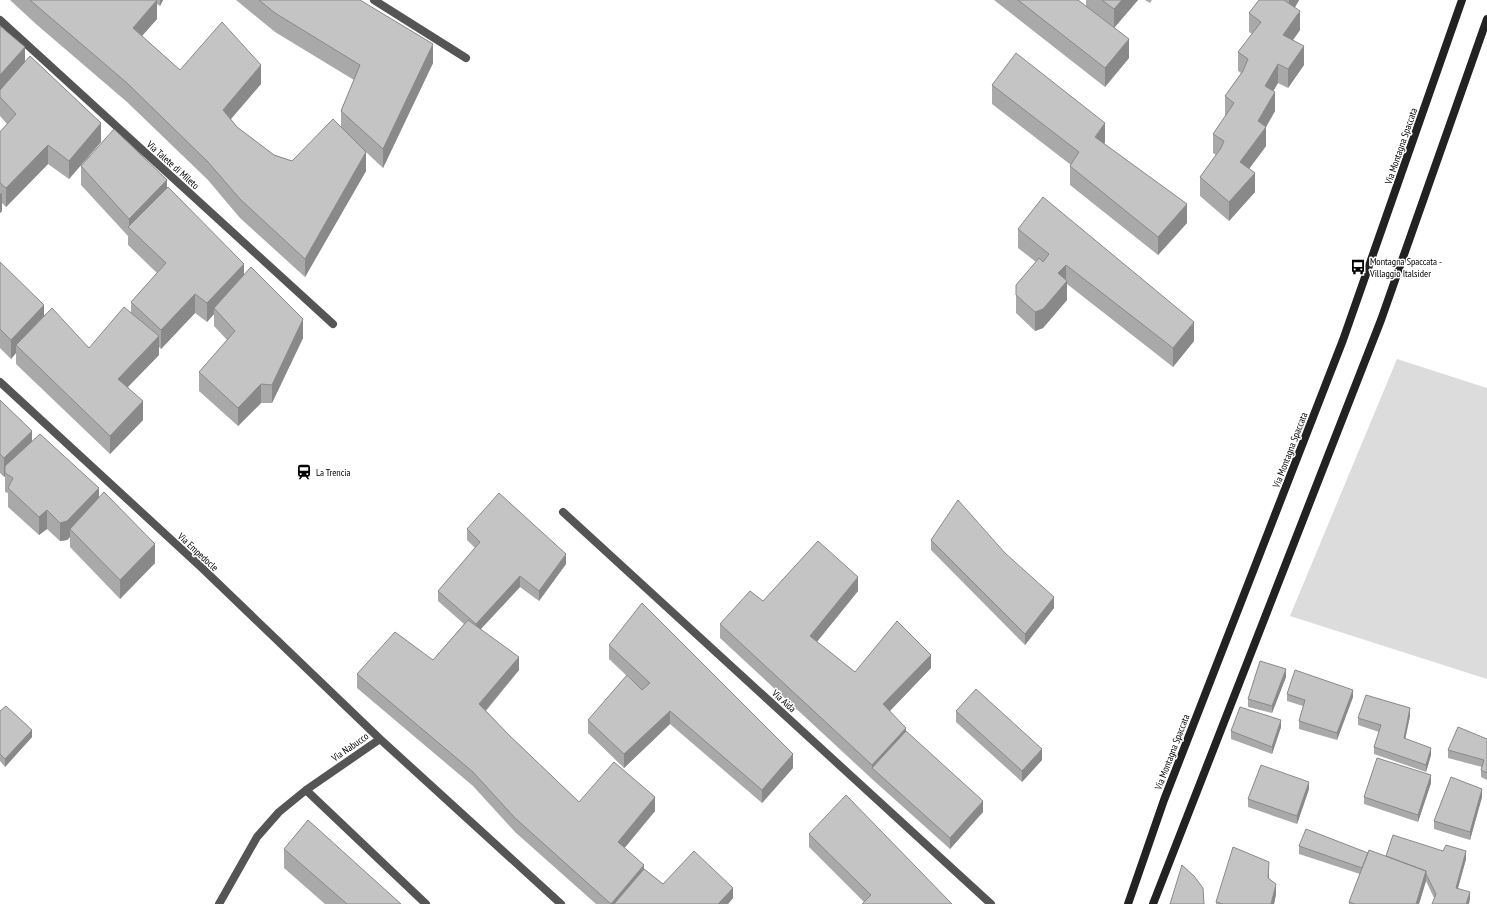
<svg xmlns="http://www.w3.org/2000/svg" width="1487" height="904" font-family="'PT Sans Narrow',sans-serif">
<rect width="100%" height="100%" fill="#fff"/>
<path fill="#dcdcdc" d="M1397,359L1487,388V679L1290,616Z"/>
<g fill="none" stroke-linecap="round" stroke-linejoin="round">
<path stroke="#555" stroke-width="8" d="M374,0L466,58
M0,20L333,324
M0,382L202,568L380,739L561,904
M563,512L991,904
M306,790L426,904
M219,904L257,837L279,812L306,790L380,739"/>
<path stroke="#222" stroke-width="8" d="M1128,904L1164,800L1343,340L1462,0
M1153,904L1381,320L1487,19"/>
</g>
<path fill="#a9a9a9" d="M10,0H163L160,6L157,4V19L142,36L180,70L261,84L231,119L237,127L274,155L292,161L341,127V111L354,80L275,32L236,0H360L433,63L383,168L366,152V171L305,277L240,218L208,180L127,102L36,24Z
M994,0H1078L1086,6V0H1138L1114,28L1129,58L1105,87Z
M1145,0H1152L1150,3Z
M1259,0H1299L1295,7L1300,30L1293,40L1304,65L1288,88L1278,83L1273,91L1275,111L1266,127V146L1249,169L1255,192L1229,221L1200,196V177L1216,155L1213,153V134L1226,116L1225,115V96L1241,73L1238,71V52L1252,34L1249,32V13Z
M0,26L25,62L101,142L69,179L48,164L6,207L2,203V211L0,213V132L7,124L0,116Z
M992,85L1105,142L1104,143L1187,223L1158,255L1070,185V166L1071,165L992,104Z
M81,166L167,187L244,274L303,338L272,403H261L238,426L199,391V372L227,340L214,326V314L207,322L195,313L161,349L159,347V355L128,387L143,420L110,454L16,364V353L11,359L0,348V262L44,316L89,348L131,313V302L157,273L128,245V236L81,185Z
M1018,229L1194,341L1173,367L1067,284V300L1043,328L1035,331L1016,313V285L1036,262L1018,248Z
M0,400L32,441L99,498L155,563L120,599L70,547V537L67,540L60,541L47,529L39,535L8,507V493L5,492V476L4,477L0,473Z
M467,529L566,564L539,601L520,587L481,629L519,670L486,711L509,735L579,802L655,811L624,848L644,869L663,884L733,898L728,904H596L515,832L473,786L357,688V674L433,660L464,624L438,601V591L475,548L467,540Z
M931,540L1005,553L1054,608L1025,645L931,550Z
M858,591L817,642L855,672L931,668L890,711L906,731L983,812L950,849L872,779L720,638V624L763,601Z
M609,645L793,768L762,803L670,724L624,768L588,733V720L627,676L609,659Z
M1286,677L1272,713L1248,707V699Z
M1287,694L1353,697L1337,740L1299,729V721L1303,706L1287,701Z
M0,711L32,737L5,767L0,761Z
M956,711L1042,760L1022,782L956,722Z
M1410,716L1405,739L1431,755L1426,772L1374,754V747L1379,732L1358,725V718Z
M1281,727L1272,754L1231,739V731Z
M1487,739V780L1481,777V770L1482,767L1448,758V750Z
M1431,783L1418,822L1364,804V797Z
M1309,789L1297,824L1248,807V799Z
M1482,797L1470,840L1434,829V821Z
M809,834L952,904L864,902L809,847Z
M1299,846L1368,853L1386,856L1466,859L1458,888L1470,899L1434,898L1426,881L1419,904H1349V902L1360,874L1299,854Z
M284,849L401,904H325L284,868Z
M1269,872V878L1276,894L1274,904H1216V902Z"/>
<path fill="#898989" d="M157,0V19L133,46V28Z
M160,0H163L160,6Z
M1122,0H1138L1114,28V9Z
M1289,0H1299L1289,18Z
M1300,11V30L1283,54V35Z
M1129,39V58L1105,87V68Z
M433,44V63L383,168V149Z
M1304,46V65L1288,88V69Z
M25,47V66L0,93V75Z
M1278,64V83L1265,105V86Z
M261,65V84L223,128V110Z
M1275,92V111L1266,127V146L1240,181V162L1258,121Z
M101,123V142L69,179V161Z
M1105,123V142L1095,156V137Z
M48,145V164L6,207V188Z
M366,152V171L305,277V259Z
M1255,173V192L1229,221V202Z
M167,180V199L129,228V219Z
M2,193V211L0,213V194Z
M1187,204V223L1158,255V237Z
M244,264V283L214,308V314L207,322V303Z
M1066,265V282L1067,281V300L1043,328L1035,331V312L1058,273Z
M195,294V313L161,349V330Z
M44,305V323L16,345V353L11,359V340Z
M303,319V338L272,403V385Z
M1194,322V341L1173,367V348Z
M159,336V355L118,397V379Z
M261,384V403L238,426V408Z
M143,401V420L110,454V436Z
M32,431V450L5,466V476L4,477V458Z
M99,488V507L70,529V537L67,540L60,541V523Z
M47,510V529L39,535V517Z
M155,544V563L120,599V580Z
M566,554V564L539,601V591Z
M520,576V587L476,634V624Z
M858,577V591L810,650V636Z
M1054,597V608L1025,645V634Z
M931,655V668L883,718V704Z
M519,657V670L479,718V704Z
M1286,669V677L1272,713V706Z
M1353,690V697L1337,740V733Z
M1410,708V716L1404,745V738Z
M670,711V724L624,768V754Z
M1281,720V727L1272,754V747Z
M906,728V742L872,768V765Z
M32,730V737L5,767V759Z
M1431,748V755L1426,772V765Z
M1042,749V760L1022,782V771Z
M793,754V768L762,803V790Z
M1431,775V783L1418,822V815Z
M1309,782V789L1297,824V816Z
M1482,789V797L1470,840V832Z
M655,797V811L618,856V842Z
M983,801V812L950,849V838Z
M1466,851V859L1456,895V888Z
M1269,862V872L1268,888V878Z
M644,865V879L623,904H611Z
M1426,871V881L1419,904H1416Z
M1276,884V894L1274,904H1271Z
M733,888V898L728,904H718Z
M1470,892V899L1469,904H1466Z"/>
<path fill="#c4c4c4" stroke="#898989" d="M30,0H157L133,28L180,70L222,22L261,65L223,110L237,127L274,155L292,161L333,119L366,152L305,259L240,199L208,162L127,83Z
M259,0H360L433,44L383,149L341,111L360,65L275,13Z
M1018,0H1078L1129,39L1105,68Z
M1102,0H1122L1114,9Z
M1259,0H1284L1300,11L1283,35L1304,46L1288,69L1278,64L1265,86L1275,92L1258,121L1266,127L1240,162L1255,173L1229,202L1200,177L1221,148L1224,141L1213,134L1234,103L1225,96L1243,71L1248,59L1238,52L1261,22L1249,13Z
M0,26L25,47L0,75Z
M1016,53L1105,123L1095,137L1187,204L1158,237L1070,166L1079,152L992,85Z
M30,56L101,123L69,161L48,145L6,188L0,183V132L16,114L0,97V90Z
M114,129L167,180L129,219L81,166Z
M168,187L244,264L207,303L195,294L161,330L131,302L166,263L128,227Z
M1043,197L1194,322L1173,348L1066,265L1058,273L1067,281L1043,309L1035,312L1016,295V285L1039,258L1043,262L1049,254L1018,229Z
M0,262L44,305L11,340L0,329Z
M251,267L303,319L272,385L261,384L238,408L199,372L235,331L214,308Z
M124,307L159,336L118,379L143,401L110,436L16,345L52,308L89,348Z
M0,400L32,431L4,458L0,454Z
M40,434L99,488L67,521L60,523L47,510L39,517L8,488L13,478L5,473V466Z
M104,492L155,544L120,580L70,529Z
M499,493L566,554L539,591L520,576L476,624L438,591L480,542L467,529Z
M958,500L1005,553L1054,597L1025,634L931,540Z
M818,541L858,577L810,636L855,672L897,621L931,655L883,704L906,728L872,765L720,624L750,591L763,601Z
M642,603L793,754L762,790L670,711L624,754L588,720L627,675L642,690L650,683L609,645Z
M468,620L519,657L479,704L509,735L579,802L614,762L655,797L618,842L644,865L611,904L515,818L473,772L357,674L395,632L433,660Z
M1260,661L1286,669L1272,706L1248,699Z
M1295,670L1353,690L1337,733L1299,721L1305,700L1287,694Z
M976,689L1042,749L1022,771L956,711Z
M1366,695L1410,708L1404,738L1431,748L1426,765L1374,747L1381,725L1358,718Z
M6,706L32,730L5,759L0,754V711Z
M1240,707L1281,720L1272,747L1231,731Z
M1458,727L1487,739V773L1481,770L1484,760L1448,750Z
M906,731L983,801L950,838L872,768Z
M1377,758L1431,775L1418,815L1364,797Z
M1261,765L1309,782L1297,816L1248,799Z
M1451,777L1482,789L1470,832L1434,821Z
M846,795L952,904H862L871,895L809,834Z
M308,820L401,904H347L284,849Z
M1306,829L1368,853L1362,868L1299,846Z
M1393,835L1443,851L1446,845L1466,851L1456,888L1470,892L1466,904H1432L1436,894L1426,874V871L1386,856Z
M1233,847L1269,862L1268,878L1276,884L1271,904H1223L1216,902Z
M1369,850L1426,871L1416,904H1355L1349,902Z
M694,851L733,888L718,904H614L644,869L663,884Z
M1182,865L1194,876L1203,888L1204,904H1170Z"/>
<defs>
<g id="bus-bare" transform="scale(1.2)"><path d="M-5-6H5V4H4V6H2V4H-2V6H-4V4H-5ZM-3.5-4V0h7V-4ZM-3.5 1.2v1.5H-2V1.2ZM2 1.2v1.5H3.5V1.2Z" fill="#000" stroke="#fff" stroke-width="2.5" paint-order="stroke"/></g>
<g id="station-bare" transform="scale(1.2)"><path d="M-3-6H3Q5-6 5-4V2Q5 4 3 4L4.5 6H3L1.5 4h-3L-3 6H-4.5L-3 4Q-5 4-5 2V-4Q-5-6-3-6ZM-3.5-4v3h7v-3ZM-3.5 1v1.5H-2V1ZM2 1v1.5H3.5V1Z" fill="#000" stroke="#fff" stroke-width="2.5" paint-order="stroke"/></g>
</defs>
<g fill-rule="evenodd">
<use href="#bus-bare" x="1358" y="267"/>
<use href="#station-bare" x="304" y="472"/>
</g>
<g text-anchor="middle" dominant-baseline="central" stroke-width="3" stroke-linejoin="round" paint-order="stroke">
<g font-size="10" fill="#000" stroke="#fff">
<text transform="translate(1401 146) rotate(-71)">Via Montagna Spaccata</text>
<text transform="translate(173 165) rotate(42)">Via Talete di Mileto</text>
<text transform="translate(1290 450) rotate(-69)">Via Montagna Spaccata</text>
<text transform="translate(198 552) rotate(43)">Via Empedocle</text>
<text transform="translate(784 701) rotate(42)">Via Aida</text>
<text transform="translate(350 747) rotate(-35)">Via Nabucco</text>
<text transform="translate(1172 752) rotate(-69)">Via Montagna Spaccata</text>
</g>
<g font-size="10" fill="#000" stroke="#fff" text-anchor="start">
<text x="1370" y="261">Montagna Spaccata -<tspan x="1370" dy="12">Villaggio Italsider</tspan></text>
<text x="316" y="472">La Trencia</text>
</g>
</g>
</svg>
